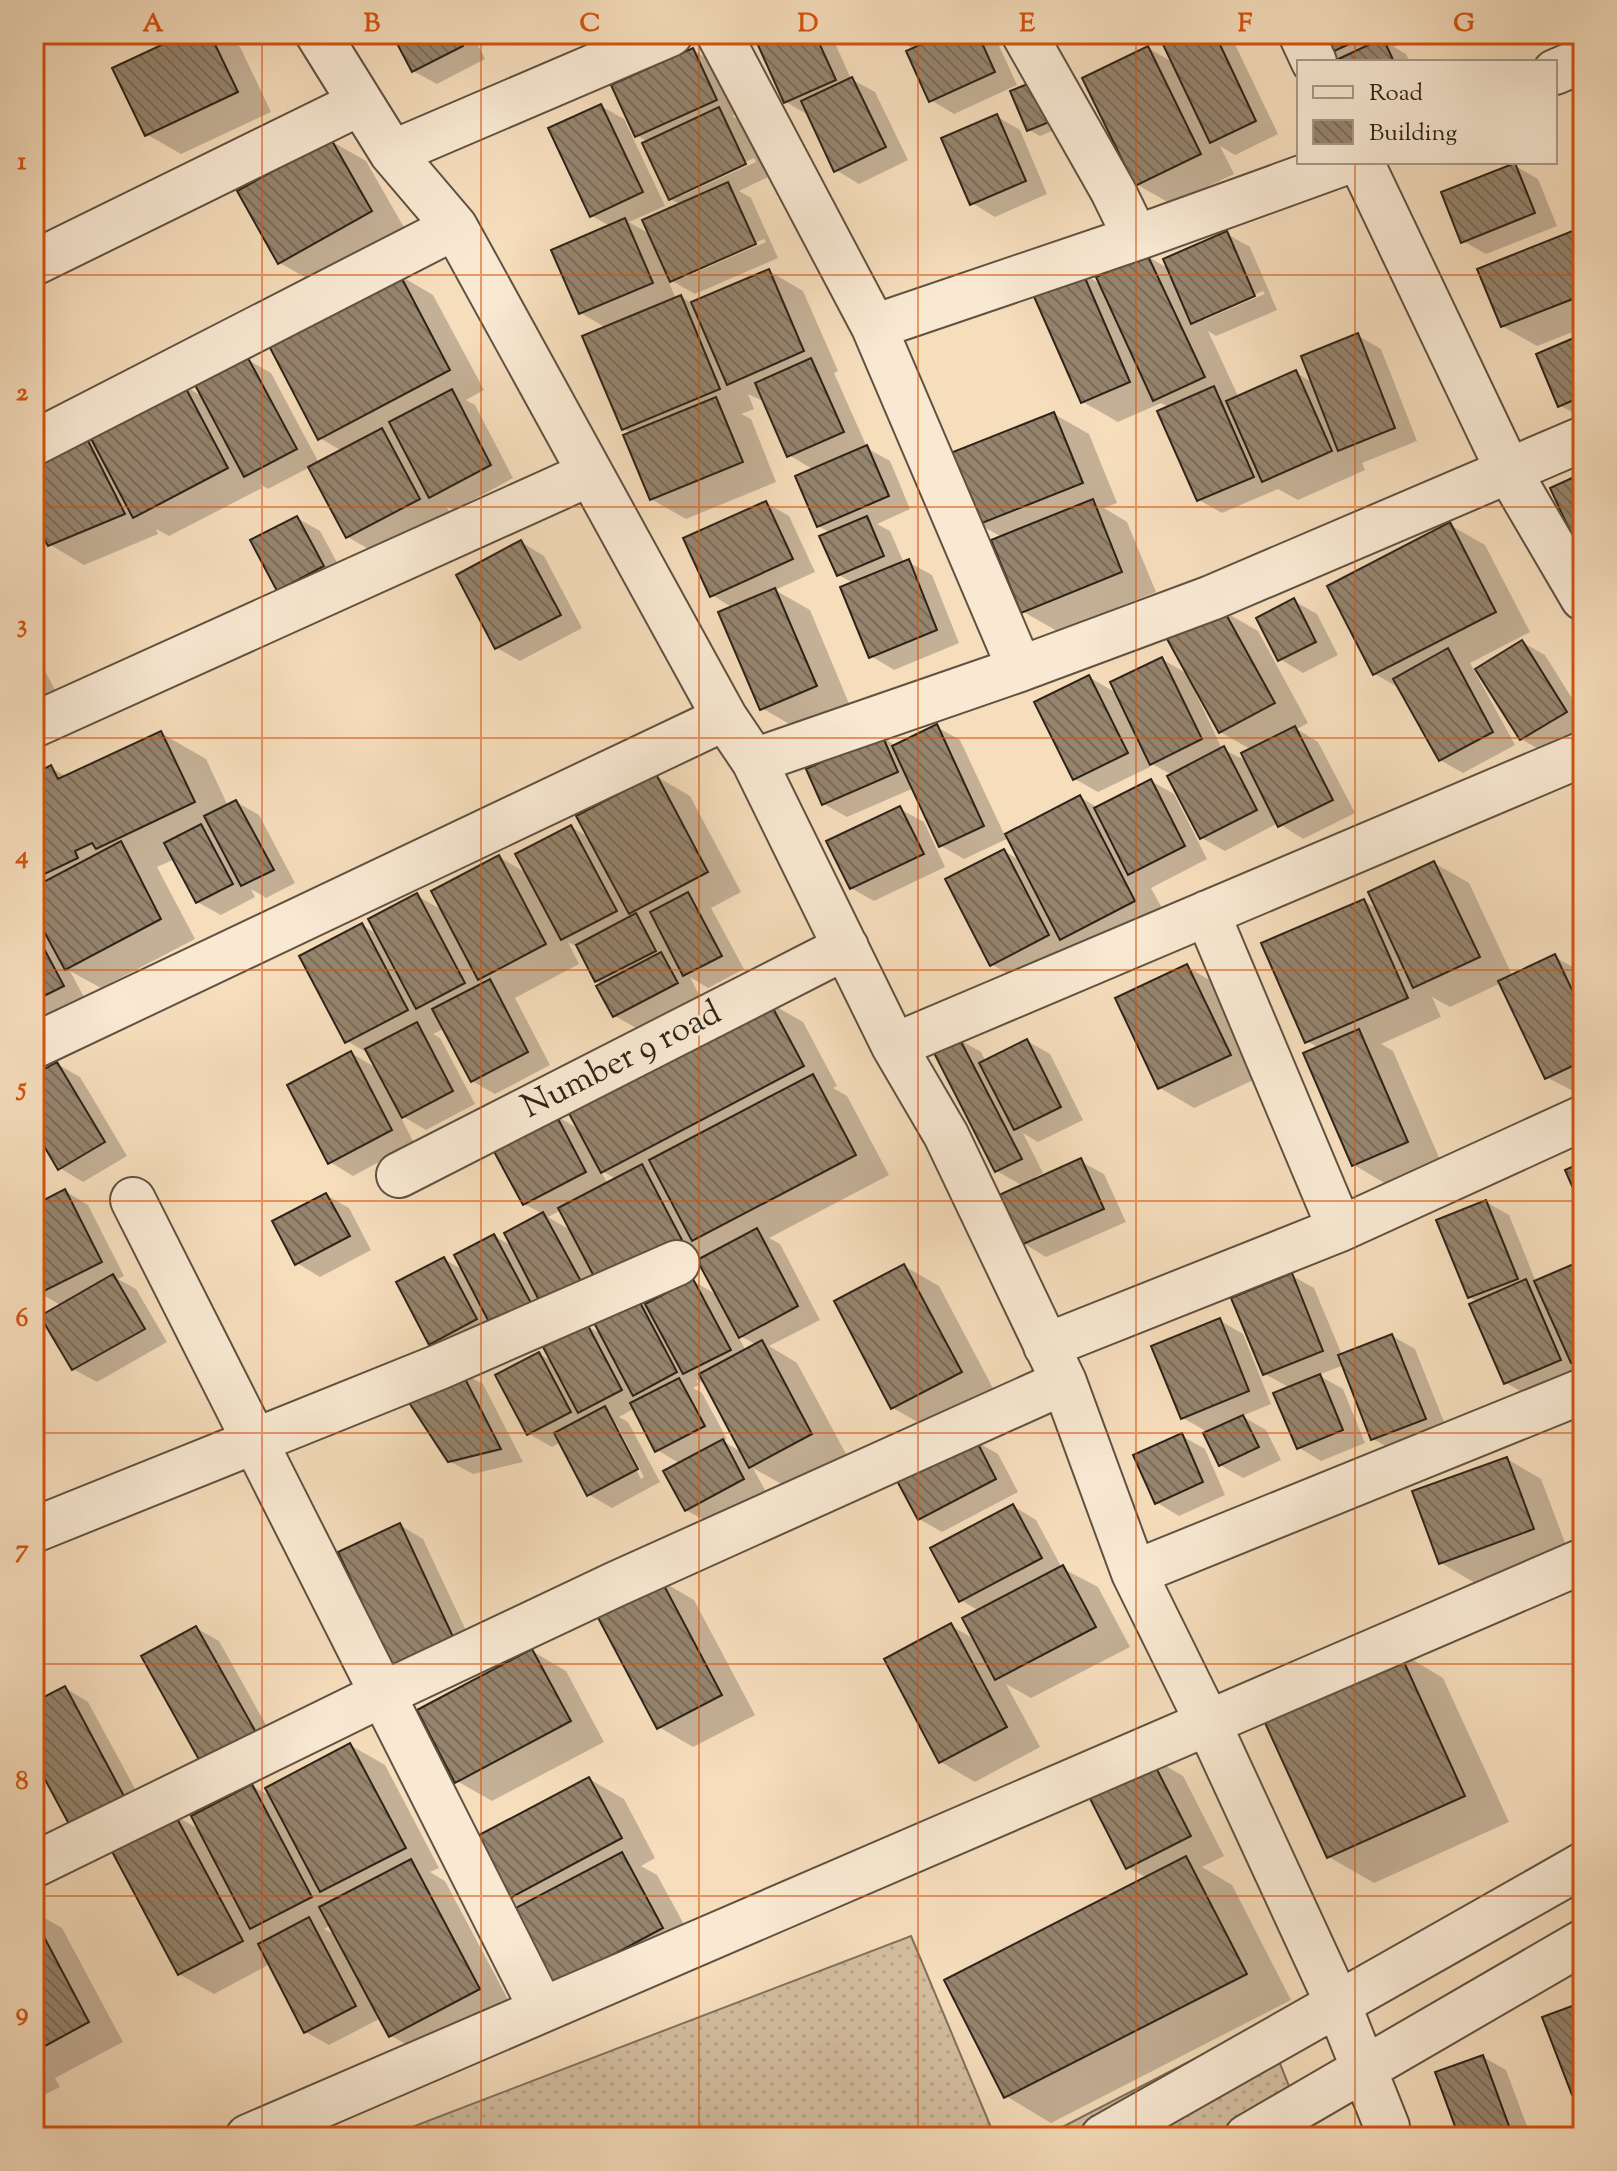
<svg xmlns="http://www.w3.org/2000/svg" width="1617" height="2171" font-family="'Sorts Mill Goudy',serif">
<defs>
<pattern id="grass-dots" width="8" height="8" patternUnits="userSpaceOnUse" patternTransform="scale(2)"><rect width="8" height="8" fill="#d4bea0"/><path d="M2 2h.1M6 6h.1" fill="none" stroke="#b6a389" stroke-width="1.8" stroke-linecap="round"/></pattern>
<pattern id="building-back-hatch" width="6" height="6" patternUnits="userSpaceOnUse" patternTransform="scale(2)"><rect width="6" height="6" fill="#96846e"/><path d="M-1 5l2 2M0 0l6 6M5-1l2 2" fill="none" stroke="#7b6c5a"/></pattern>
</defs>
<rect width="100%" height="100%" fill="#f6ddbc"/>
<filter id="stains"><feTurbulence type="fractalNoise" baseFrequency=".0025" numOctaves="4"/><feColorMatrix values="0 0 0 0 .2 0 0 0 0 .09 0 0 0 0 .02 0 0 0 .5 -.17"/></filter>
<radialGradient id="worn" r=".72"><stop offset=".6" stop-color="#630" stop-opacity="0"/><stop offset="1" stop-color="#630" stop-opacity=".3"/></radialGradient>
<path fill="url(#grass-dots)" stroke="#80715c" stroke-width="2" d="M911,1936L995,2137H386Z
M1264,2023L1309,2137H1043Z"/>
<path fill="#0003" fill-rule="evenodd" d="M190,34H218L240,47L271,112L181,154L146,134Z
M395,34H472L485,59L437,84L413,71Z
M755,34H831L851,79L875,92L908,160L859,184L836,170L810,116L786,102Z
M897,34H989L995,37L1017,85L954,114L931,100L915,50L900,41Z
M1160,34H1230L1278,134L1235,155L1220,146L1234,174L1171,204L1136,184L1148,48L1174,63Z
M1307,34H1405L1407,40L1394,47L1406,54L1410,62H1326Z
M693,50L716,64L739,113L732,116L742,122L768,177L739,191L751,198L778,258L695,294L667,278L676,299L681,297L693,304L769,271L803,291L838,371L834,373L866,445L863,446L890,461L910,509L877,524L890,531L904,563L908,562L932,575L959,643L894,670L871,656L853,583L839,575L831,533L818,526L814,470L789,455L765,402L748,394L754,409L741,414L751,419L776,482L686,519L651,499L632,434L623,428L606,328L581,313L610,226L592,216L601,106L624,119L665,206L629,222L651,235L682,205L670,199L648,142L637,135ZM754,158L756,162L681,196V192ZM764,239L766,242L683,278V274Z
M1013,93L1062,127L1040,136L1029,130Z
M996,116L1020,130L1047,194L995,217L972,203Z
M331,141L366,161L406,231L315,283L280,263Z
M1515,166L1538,179L1557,226L1486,254L1463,241Z
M1580,231L1583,232V328L1537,346L1502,326Z
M1227,234L1250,247L1277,310L1216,336L1208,331L1239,398L1296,373L1314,383L1357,335L1381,349L1417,441L1362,463L1365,470L1298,500L1278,489L1222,513L1199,500L1170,408L1161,403L1118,422L1083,402L1081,273L1102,285L1147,256L1169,269ZM1263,291L1265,294L1204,320V316Z
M399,275L433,295L484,390L466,400L475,405L513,478L454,510L446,506L454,519L382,557L348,537L310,467L268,489L260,484L262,488L169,536L156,529L158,534L84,565L49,544L34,516V456L183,385L203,397L248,360L271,373L319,463L342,451L320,438Z
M1583,336V418L1559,405Z
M1054,414L1089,434L1117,503L1104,508L1127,522L1156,592L1057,631L1022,611L1003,538L979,524Z
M766,503L789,516L815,572L775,590L810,610L850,706L796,728L762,708L733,608L712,595Z
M297,518L320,531L346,579L302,603L279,589Z
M1450,525L1485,545L1530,632L1470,663L1515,745L1463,773L1440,760L1401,689L1375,674Z
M521,542L544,556L582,628L520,661L497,648Z
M1294,601L1317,614L1338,655L1303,673L1280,659Z
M1223,611L1258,631L1308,723L1297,729L1318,742L1355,813L1303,839L1278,823L1225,851L1202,838L1172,775L1147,761L1150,767L1098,792L1075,779L1089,677L1118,694L1162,659L1189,675ZM1199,693L1220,732L1252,750L1247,761L1222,749L1196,694Z
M1522,642L1545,655L1583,716V729L1544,752L1521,739Z
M34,650L55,690L34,701Z
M937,727L960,740L1005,836L1080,797L1098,808L1151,781L1174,794L1207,859L1151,888L1169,921L1026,984L991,964L1004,851L1021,861L1009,838L964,859L941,846L914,788L847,817L824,804L882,737L896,746Z
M161,733L206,759L228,806L236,802L259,815L295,883L266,898L251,889L255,897L221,915L197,902L175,859L157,867L195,939L101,988L70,971L85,999L43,1021L34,1015V776L51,768L67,777Z
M656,776L690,796L741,892L711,908L744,969L708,988L690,977L700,997L638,1029L615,1016L603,985L597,981L580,949L568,942L579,964L515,998L550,1065L495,1094L472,1081L445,1028L433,1034L440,1038L475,1104L426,1130L399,1114L414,1143L353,1176L330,1162L351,1053L378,1069L371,1055L347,1041L362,925L380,936L417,896L444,911L499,857L528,874L571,827L590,838Z
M900,809L924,822L945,867L874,901L851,888Z
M1434,863L1469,883L1513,977L1555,957L1583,973V1096L1546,1077L1501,983L1450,1007L1432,997L1441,1017L1381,1044L1393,1051L1441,1162L1388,1185L1354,1165L1319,1048L1307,1041L1364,901L1379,910Z
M1187,967L1222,987L1264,1075L1194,1108L1160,1088Z
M768,1002L803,1022L837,1086L833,1088L847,1096L889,1175L769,1238L780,1244L820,1320L769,1346L797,1363L846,1454L785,1486L753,1468L766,1492L709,1523L686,1510L681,1464L657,1450L635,1408L619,1417L628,1422L660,1482L612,1508L588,1494L561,1442L552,1447L529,1434L539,1354L553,1362L587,1326L603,1335L595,1321L453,1357L430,1343L444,1259L465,1271L494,1236L514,1247L543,1214L524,1204L555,1115L580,1130ZM600,1170L616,1179L608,1184ZM561,1210L572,1231L548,1217ZM703,1267L719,1296L693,1281L647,1305L639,1300ZM737,1334L753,1343L756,1346L746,1351ZM696,1379L707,1386L743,1453L723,1441L727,1439L702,1393L693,1388L699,1385ZM613,1425H617L644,1477L641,1479Z
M958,1039L981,1052L986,1062L1027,1041L1050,1054L1083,1120L1038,1142L1023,1133L1043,1173L1035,1177L1036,1180L1080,1161L1104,1174L1126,1222L1046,1257L1023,1243V1186L997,1171Z
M57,1064L80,1077L127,1156L83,1182L60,1168L34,1125V1078Z
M65,1191L88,1205L124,1276L118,1279L136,1289L167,1342L97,1382L73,1369L62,1306L40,1293L34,1282V1207Z
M326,1195L349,1208L371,1250L320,1277L297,1263Z
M1486,1202L1509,1215L1536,1282L1583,1262V1368L1581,1367L1583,1373L1529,1396L1506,1383L1478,1302L1469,1297Z
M904,1266L939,1286L995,1392L928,1428L893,1408Z
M1291,1275L1314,1288L1342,1355L1392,1336L1415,1349L1448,1432L1396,1452L1373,1439L1344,1365L1318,1375L1343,1389L1365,1443L1321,1461L1298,1447L1290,1388L1265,1374Z
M1219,1320L1243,1334L1271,1404L1242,1416L1266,1430L1281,1460L1243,1478L1220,1465L1209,1433L1183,1418Z
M459,1371L483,1384L523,1462L473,1474L449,1461Z
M1182,1436L1205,1449L1225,1495L1179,1516L1156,1502Z
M975,1441L998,1454L1018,1492L942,1532L919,1519Z
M1507,1459L1541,1479L1567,1548L1475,1583L1441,1563Z
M1013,1506L1036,1520L1062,1568L1098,1587L1130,1647L1031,1698L1006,1684L1040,1747L975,1782L941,1762L951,1626L976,1640L979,1611L961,1600Z
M400,1525L423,1539L476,1652L416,1679Z
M660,1580L694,1600L755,1715L693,1747L659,1727Z
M196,1628L219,1641L279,1748L144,1657Z
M532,1651L566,1671L604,1742L492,1801L457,1781Z
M1398,1651L1443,1678L1509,1822L1374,1883L1329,1857Z
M65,1688L88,1702L147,1811L34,1755V1705Z
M350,1745L385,1765L439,1868L430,1872L445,1881L513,2009L425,2055L390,2035L381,2018L329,2045L306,2032L270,1964L214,1994L179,1974L174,1815L200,1830L252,1786L272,1797ZM331,1925L337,1936L324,1929Z
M1149,1756L1183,1776L1224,1856L1202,1867L1232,1885L1291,2000L1051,2123L1006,2096L1147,1878L1128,1867Z
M589,1779L624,1799L655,1858L641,1866L657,1875L697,1948L539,1993L498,1903Z
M34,1912L62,1928L123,2042L55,2078L60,2087L34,2100Z
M1583,2004V2099L1573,2093Z
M1483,2057L1506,2070L1531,2137H1461Z"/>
<path fill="url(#building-back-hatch)" stroke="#2d2419" stroke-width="2" d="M185,34H210L238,92L145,136L112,68Z
M392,34H457L463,46L412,72Z
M753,34H815L836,80L784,103Z
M945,34H978L995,72L929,102L906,51Z
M1158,34H1215L1256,121L1210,143Z
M1305,34H1371L1317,59Z
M1383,38L1394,62H1332Z
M1148,46L1201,154L1135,186L1082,78Z
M693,48L717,100L635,137L611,85Z
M852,77L886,147L834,172L801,101Z
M1035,81L1052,121L1027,131L1010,91Z
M601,104L643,192L590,217L548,128Z
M719,107L746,164L669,200L642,143Z
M997,114L1026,181L970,205L941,138Z
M331,139L372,211L278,264L237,191Z
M1515,163L1535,213L1461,243L1441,192Z
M728,182L756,244L670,282L642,220Z
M625,218L653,283L579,314L551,250Z
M1580,228L1583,235V295L1501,327L1477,269Z
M1227,231L1255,296L1191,324L1163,259Z
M1147,254L1205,377L1153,401L1096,277Z
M769,269L804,351L727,385L691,302Z
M1082,271L1130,382L1081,403L1032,292Z
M399,273L450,370L318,440L267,342Z
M681,295L720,389L622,430L582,336Z
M1358,333L1395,428L1338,451L1301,356Z
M1583,334V396L1558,407L1536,354Z
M248,358L297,449L244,477L195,385Z
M811,358L844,432L787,457L755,383Z
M1296,370L1332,451L1262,482L1226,401Z
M183,383L228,468L133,518L88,433Z
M1214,386L1254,477L1197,501L1157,411Z
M452,389L491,465L429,498L389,422Z
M716,397L743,462L650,500L623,435Z
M1054,412L1083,483L977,525L948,454Z
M81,427L125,514L48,546L34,520V454Z
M382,428L420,499L346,538L308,467Z
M867,445L889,496L817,527L795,476Z
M1583,473V559L1550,488Z
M1093,499L1122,572L1021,613L991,540Z
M766,501L793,559L710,597L683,538Z
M297,516L324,566L277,591L250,540Z
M867,516L884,556L837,576L819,536Z
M1450,522L1496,612L1373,675L1327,586Z
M521,540L561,615L495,649L456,575Z
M909,559L937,630L869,658L840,587Z
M775,588L817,686L760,710L718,612Z
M1294,598L1316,642L1278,661L1256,618Z
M1223,609L1275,703L1219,733L1167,639Z
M1522,640L1567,712L1520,740L1475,669Z
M1448,648L1493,732L1439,761L1393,679Z
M1162,657L1202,739L1150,765L1110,682Z
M1089,675L1128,753L1073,780L1034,702Z
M937,724L984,826L939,847L892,746Z
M1295,726L1333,800L1278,827L1241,753Z
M161,731L195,802L96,849L92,843L75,851L78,858L34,879V774L51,765L58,779Z
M882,735L898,772L822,805L806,769Z
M1224,746L1257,810L1200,839L1167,776Z
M656,774L708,872L629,914L576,816Z
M1151,779L1185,846L1128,875L1094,808Z
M1080,795L1135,901L1060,940L1005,834Z
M236,800L274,870L241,886L204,816Z
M900,806L924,854L850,889L826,841Z
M201,824L233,884L196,903L164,843Z
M571,825L617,911L561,940L515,854Z
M121,841L161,919L65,970L34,913V887Z
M1004,849L1049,935L990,966L945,879Z
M499,855L546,944L478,980L431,891Z
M1434,861L1480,957L1413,988L1368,892Z
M688,892L722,956L683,976L650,912Z
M417,893L465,983L416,1009L368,919Z
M1364,899L1408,998L1305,1043L1261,943Z
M636,913L656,951L595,982L576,945Z
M362,923L408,1010L345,1043L299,956Z
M34,930L64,986L34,1001Z
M661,952L678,983L613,1017L596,986Z
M1555,954L1583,1013V1061L1545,1079L1498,981Z
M1187,964L1231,1055L1158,1089L1115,998Z
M490,979L528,1052L471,1082L432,1009Z
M768,999L804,1066L601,1173L565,1106Z
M417,1022L453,1091L402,1118L365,1049Z
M1359,1029L1408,1142L1352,1166L1303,1053Z
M958,1036L1022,1159L995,1172L932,1049Z
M1027,1039L1061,1107L1014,1130L979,1063Z
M351,1051L392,1130L328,1164L287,1085Z
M57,1062L105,1142L58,1170L34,1129V1075Z
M813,1074L856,1155L692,1241L649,1160Z
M555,1113L586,1172L523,1205L491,1146Z
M1081,1158L1104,1209L1021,1245L999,1195Z
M1583,1162V1211L1565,1170Z
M642,1164L682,1240L598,1284L558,1208Z
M65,1189L102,1262L38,1294L34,1286V1205Z
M326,1193L350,1236L295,1265L272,1221Z
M1486,1200L1518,1279L1468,1298L1436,1220Z
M543,1212L583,1285L542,1306L504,1233Z
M757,1228L798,1306L739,1338L697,1260Z
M494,1234L531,1303L490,1324L454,1255Z
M444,1257L477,1319L429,1345L396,1282Z
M1583,1260V1358L1571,1363L1534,1281Z
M904,1264L962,1372L891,1409L834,1301Z
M1292,1273L1323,1351L1263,1375L1231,1298Z
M113,1274L145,1329L72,1370L40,1316Z
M693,1279L731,1350L683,1374L645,1304Z
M1526,1279L1561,1360L1504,1384L1469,1304Z
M637,1297L677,1372L633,1396L593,1321Z
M1220,1318L1249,1391L1181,1419L1151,1346Z
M587,1324L622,1390L578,1413L543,1347Z
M1392,1334L1426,1419L1371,1440L1338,1355Z
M762,1340L812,1434L749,1468L699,1374Z
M539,1352L571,1412L527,1435L495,1375Z
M460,1369L501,1449L448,1462L404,1395Z
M1320,1374L1343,1430L1297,1449L1273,1393Z
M679,1378L705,1426L655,1452L630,1403Z
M605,1406L638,1469L587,1496L554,1433Z
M1243,1415L1259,1447L1219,1466L1203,1433Z
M1182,1433L1203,1482L1155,1504L1133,1455Z
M975,1438L996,1479L918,1520L896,1479Z
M723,1439L744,1479L685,1511L663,1471Z
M1507,1457L1534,1529L1439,1564L1412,1491Z
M1013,1504L1042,1558L959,1602L930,1548Z
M400,1523L454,1639L392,1667L338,1552Z
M1063,1565L1096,1627L995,1680L962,1618Z
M660,1578L722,1695L657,1729L595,1612Z
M951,1623L1007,1727L939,1763L884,1659Z
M196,1626L257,1734L202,1765L141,1656Z
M532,1649L571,1721L455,1783L417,1710Z
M1398,1649L1465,1796L1327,1858L1260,1712Z
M65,1686L125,1798L70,1826L34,1759V1702Z
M350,1743L406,1848L320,1892L265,1788Z
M1149,1754L1191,1836L1126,1869L1084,1787Z
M589,1777L622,1838L497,1905L464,1843Z
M252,1784L312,1897L250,1929L191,1816Z
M174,1813L243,1941L178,1975L109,1846Z
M622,1852L663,1928L538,1995L497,1918Z
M1186,1856L1247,1974L1004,2098L944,1980Z
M411,1859L480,1989L389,2037L319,1907Z
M309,1917L356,2006L304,2033L258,1944Z
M34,1918L89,2022L34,2052Z
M1583,2002V2090L1572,2095L1542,2017Z
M1483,2055L1510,2129L1488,2137H1459L1435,2072Z"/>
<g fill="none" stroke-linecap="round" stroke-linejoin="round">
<g stroke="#5f5242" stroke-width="48">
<path id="minor" d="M318,34L392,153L455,227L725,718L754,761L894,1046L946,1135L1064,1382L1134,1573L1208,1723L1338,2004L1387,2127L1385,2137
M719,34L874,327L1020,669
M1024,34L1113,191L1136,238
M1301,34L1314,62
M1555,72L1583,60
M392,153L670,34
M1361,162L1508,470L1583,598
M34,263L360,103
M874,327L1136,238L1346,162
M34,443L455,227
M34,725L589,474
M754,761L1020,669L1211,598L1583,439
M1207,913L1340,1229
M34,1046L725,718
M894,1046L1583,754
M399,1175L846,947
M133,1200L542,2010
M1046,1346L1340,1229L1583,1118
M34,1530L439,1367L677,1263
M1134,1573L1583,1391
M34,1865L383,1694L616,1584L1064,1382
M248,2137L1583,1561
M1103,2137L1583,1865
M1247,2137L1583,1942"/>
</g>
<use href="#minor" stroke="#f9e9d3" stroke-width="44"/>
</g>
<path fill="none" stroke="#d5540d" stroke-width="2" stroke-opacity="0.55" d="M262,34V2137M481,34V2137M699,34V2137M918,34V2137M1136,34V2137M1355,34V62M1355,162V2137M34,275H1583M34,507H1583M34,738H1583M34,970H1583M34,1201H1583M34,1433H1583M34,1664H1583M34,1896H1583"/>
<g text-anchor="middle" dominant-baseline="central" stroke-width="6" stroke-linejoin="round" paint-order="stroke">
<g font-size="34" fill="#2d2419" stroke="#f9e9d3">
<text transform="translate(622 1061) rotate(-27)">Number 9 road</text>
</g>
</g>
<rect width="1617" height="2171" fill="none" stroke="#f6ddbc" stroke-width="88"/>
<rect x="1297" y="60" width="260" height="104" fill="#f9e9d3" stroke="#a79a89" stroke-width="2"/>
<rect x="1313" y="86" width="40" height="12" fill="#f9e9d3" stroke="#a79a89" stroke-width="2"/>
<text x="1369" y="100" font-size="24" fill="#2d2419">Road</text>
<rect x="1313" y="120" width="40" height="24" fill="url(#building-back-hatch)" stroke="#a79a89" stroke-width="2"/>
<text x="1369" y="140" font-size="24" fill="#2d2419">Building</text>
<rect x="44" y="44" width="1529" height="2083" fill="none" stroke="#d5540d" stroke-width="3"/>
<g font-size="26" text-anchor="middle" font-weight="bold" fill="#d5540d">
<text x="153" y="31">A</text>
<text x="372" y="31">B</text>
<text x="590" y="31">C</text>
<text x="808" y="31">D</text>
<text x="1027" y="31">E</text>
<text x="1245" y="31">F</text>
<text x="1464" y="31">G</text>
<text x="22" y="169">1</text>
<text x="22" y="400">2</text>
<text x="22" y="632">3</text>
<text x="22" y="863">4</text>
<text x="22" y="1095">5</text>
<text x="22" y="1326">6</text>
<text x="22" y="1557">7</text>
<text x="22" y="1789">8</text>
<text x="22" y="2020">9</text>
</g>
<rect width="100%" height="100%" filter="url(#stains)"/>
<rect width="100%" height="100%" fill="url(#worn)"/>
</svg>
